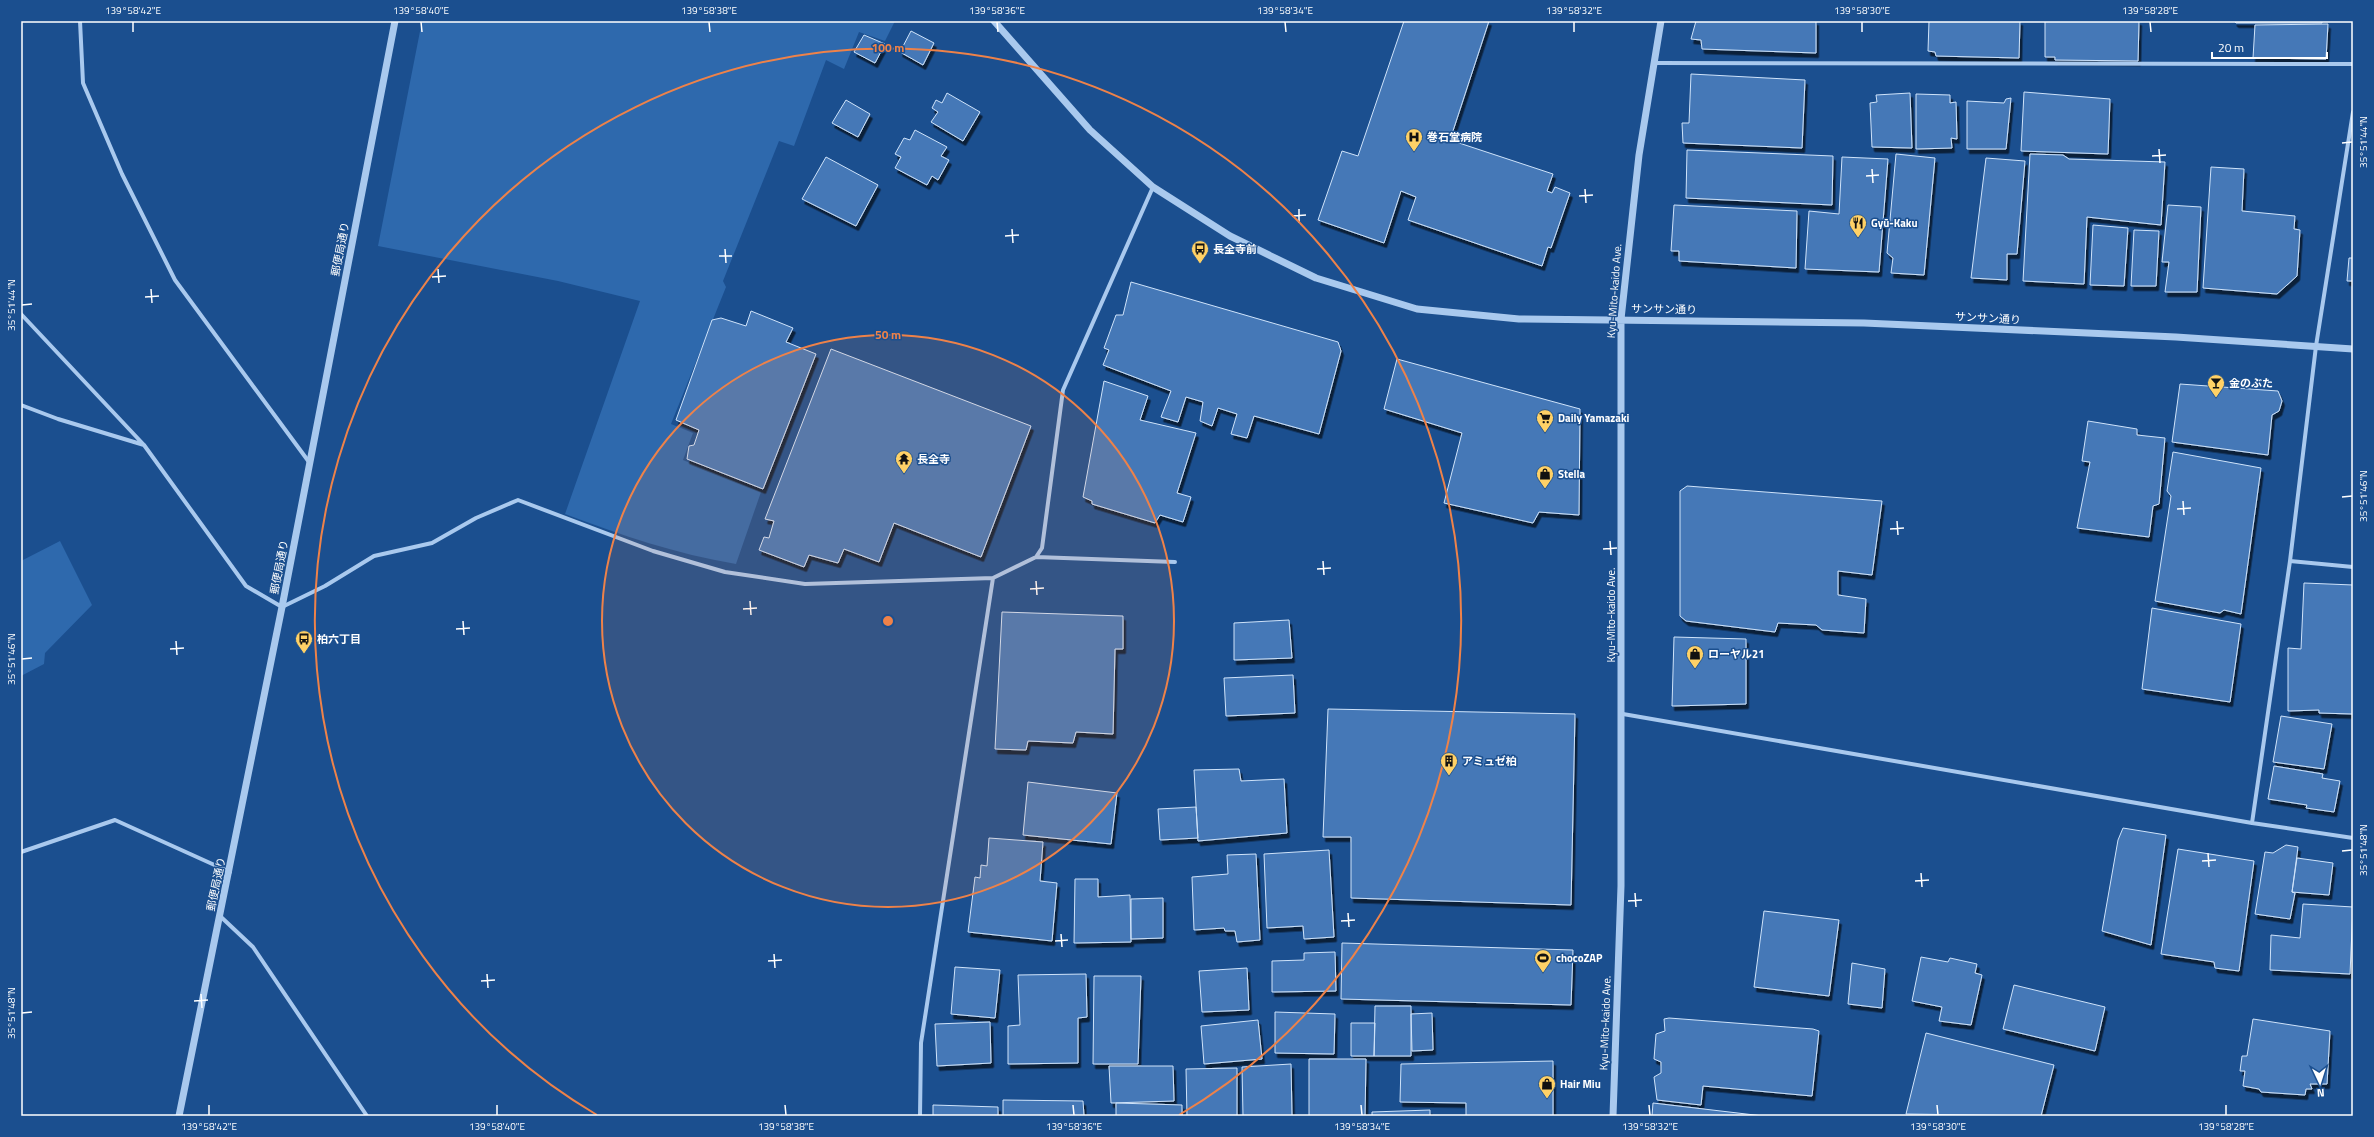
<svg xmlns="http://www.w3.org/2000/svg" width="2374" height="1137" font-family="'Titillium Web','Noto Sans JP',sans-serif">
<defs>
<filter id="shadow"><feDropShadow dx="2.5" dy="4.5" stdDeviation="0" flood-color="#0009"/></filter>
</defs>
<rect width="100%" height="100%" fill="#1b4f8f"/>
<path fill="#2e69ad" d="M422,21H895L885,41L859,32L844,69L826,60L794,146L779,141L723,281L726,287L671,424L693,433L683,460L761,492L736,564C676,554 621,535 565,514L640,301L558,281L378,246Z
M60,541L92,605L45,653L44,664L21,676V561Z"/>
<path fill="#4478b7" stroke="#cfe3fa" filter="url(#shadow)" d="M1404,21H1489L1450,140L1553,174L1547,191L1552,193L1555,187L1570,193L1551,248L1548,247L1542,266L1408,220L1416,197L1401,191L1384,243L1318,220L1342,151L1358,156Z
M1696,21H1816V53L1702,49L1701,40L1691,39Z
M1929,21H2020L2019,58L1936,56L1935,52L1928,51Z
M2045,21H2139L2138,61L2055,60V57H2045Z
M2234,21H2322V23H2236Z
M2328,24L2326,59L2253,58L2255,25Z
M911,31L934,43L923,65L900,52Z
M864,35L885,44L875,63L854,52Z
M1691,74L1805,80L1802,148L1683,143L1682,123H1689Z
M2024,92L2110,99L2108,154L2021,151Z
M947,93L980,112L963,141L931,122L938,112L932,108L936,100L942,103Z
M1910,93L1912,148L1872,147L1870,103L1877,102L1876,95Z
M1916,94L1950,95V103L1956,102L1957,139L1951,138L1952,148L1916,149Z
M2011,98L2006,149H1967V101L2004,103L2006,99Z
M846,100L870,114L858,137L832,123Z
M915,130L947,147L941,156L949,160L938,180L932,176L927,185L895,168L901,157L895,154L904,138L910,140Z
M1687,150L1833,156L1832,205L1686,198Z
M1896,154L1935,158L1924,275L1891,273L1893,258L1887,253Z
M2030,154L2063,155L2069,159L2165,162L2161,225L2087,217L2084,284L2023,281Z
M826,157L878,185L856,226L802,199Z
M1842,157L1888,159L1879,272L1805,269L1809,211L1839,214Z
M1986,158L2025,161L2017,254H2007V280L1971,278Z
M2211,167L2244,169L2242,211L2295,216L2294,229L2300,230L2297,276L2277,294L2203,288Z
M1674,205L1797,211L1796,268L1679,261V251H1671Z
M2168,205L2201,207L2197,292H2165L2169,262H2162Z
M2093,225L2128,228L2124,286L2090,285Z
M2134,230L2159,231L2156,286H2131Z
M2349,258H2353V281H2347Z
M1131,282L1338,342L1341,351L1319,434L1254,416L1247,438L1231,434L1237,414L1218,408L1212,426L1200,421L1203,402L1186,397L1178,422L1161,417L1171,391L1103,365L1109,350L1104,348L1116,315H1123Z
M751,311L793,328L786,342L816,354L763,489L687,459L689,446L694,445L699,430L676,420L712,320L721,318L746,326Z
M831,349L1031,426L981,557L894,523L879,562L844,549L838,563L809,555L804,567L759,550L764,537L769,538L774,521L765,519Z
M1397,359L1580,409L1579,515L1539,512L1533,523L1444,503L1462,433L1384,409Z
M1104,381L1148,396L1140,420L1196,433L1177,493L1191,497L1183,522L1160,515L1155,523L1092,504V501L1083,497Z
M2180,384L2278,391L2282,401L2279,411L2272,415L2268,455L2172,442Z
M2088,421L2137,429V435L2165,438L2159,504L2153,506L2149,537L2077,528L2090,462L2082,461Z
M2173,452L2261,468L2241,614L2224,610L2220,613L2155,601L2171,496L2167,491Z
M1687,486L1882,501L1872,575L1838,571V595L1866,599L1864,633L1822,630L1816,625L1778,623L1775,632L1686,621L1680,616V491Z
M2304,583L2353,585V714L2319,713V710L2288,711V648L2301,649Z
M2152,608L2241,624L2230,702L2142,689Z
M1002,612L1123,616V649H1115L1113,734L1076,732L1073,743L1028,741L1026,750L995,749Z
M1289,620L1292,658L1234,660V623Z
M1674,637L1746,639V704L1672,706Z
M1293,675L1295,713L1226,716L1224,678Z
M1328,709L1575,714L1571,905L1351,898V837H1323Z
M2281,716L2332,724L2324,769L2273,762Z
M2274,766L2323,774L2322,778L2340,781L2334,812L2306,808L2307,805L2268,799Z
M1239,769L1241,781L1284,779L1287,833L1198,841L1194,770Z
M1028,782L1117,793L1111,844L1023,835Z
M1196,807L1198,838L1160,840L1158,809Z
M2123,828L2166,835L2151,945L2102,931L2118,840Z
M989,838L1043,842L1040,881L1057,883L1052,941L968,932L975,877L980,878L981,865L987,866Z
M2286,845L2298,847L2292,892L2295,893L2290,919L2255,914L2265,852L2273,853Z
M2178,849L2254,861L2239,971L2215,968L2214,962L2161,954Z
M1329,850L1334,937L1304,939L1303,926L1267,928L1264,854Z
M1256,854L1260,940L1237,942L1235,931H1225L1224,928L1194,930L1192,877L1228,874L1227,855Z
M2297,858L2333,863L2329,895L2292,892Z
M1075,879H1098V897L1130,895L1131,942L1074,943Z
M1163,898V938L1131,939V899Z
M2303,904L2353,907L2350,974L2270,970L2271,935L2300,938Z
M1764,911L1839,920L1829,996L1754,987Z
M1342,943L1573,950L1571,1005L1341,999Z
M1335,952L1336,991L1272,992V961L1304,960V953Z
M1921,957L1948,962L1950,958L1977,964L1975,973L1982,975L1971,1025L1939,1021L1942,1007L1912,1001Z
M1852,963L1885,969L1882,1008L1848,1004Z
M955,967L1000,970L995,1018L951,1014Z
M1247,968L1249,1010L1202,1012L1199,971Z
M1086,974L1087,1017L1078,1018V1063L1008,1064V1026L1020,1025L1018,975Z
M1094,976H1141L1138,1064H1093Z
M2014,985L2105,1007L2095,1051L2003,1029Z
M1375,1006H1411V1056H1374Z
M1275,1012L1335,1014L1334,1054L1275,1053Z
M1432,1013L1433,1050L1412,1051L1411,1014Z
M1669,1018L1813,1029L1819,1031L1812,1096L1703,1086L1701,1105L1657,1100L1654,1077L1661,1073V1062L1654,1059L1656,1034L1665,1031L1664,1019Z
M2253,1019L2330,1031L2327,1084H2310L2312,1089H2306L2305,1095L2261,1092L2259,1089L2243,1086L2245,1071H2240L2242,1056H2247Z
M1258,1020L1262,1059L1204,1064L1201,1026Z
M990,1022L991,1063L937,1066L935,1024Z
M1351,1023H1375L1374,1056H1351Z
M1926,1033L2054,1065L2041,1116L1906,1114Z
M1309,1059H1366L1365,1116H1309Z
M1553,1061V1116H1466V1103L1400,1102L1401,1064Z
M1291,1064L1292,1116H1243L1242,1067Z
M1109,1066H1173L1174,1101L1111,1103Z
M1237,1068V1116H1187L1186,1069Z
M1003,1100L1083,1101L1084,1116H1003Z
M1116,1103L1182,1105V1116H1116Z
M1653,1103L1763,1116H1652Z
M933,1105L998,1107V1116H933Z
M1430,1110V1116H1372V1112Z"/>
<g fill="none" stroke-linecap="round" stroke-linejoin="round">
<path stroke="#a9c9ee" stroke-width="4" d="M80,21L83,83L122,174L175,280L309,462
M1654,63L2353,64
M21,314L144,445
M21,405L58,419L144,445L246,586L282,607L325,586L374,556L432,543L476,518L518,500L653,551L725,572L805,584L993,578L1036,557L1042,548L1063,390L1153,187
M1036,557L1175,562
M2290,561L2353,567
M1623,714L2252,823L2353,838
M2252,823L2290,561L2316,346L2353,112
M21,852L115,820L230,872
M220,916L253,947L367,1116
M920,1116L921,1043L993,578"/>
<path stroke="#a9c9ee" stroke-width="7" d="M994,21L1090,130L1153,187L1230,236L1316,278L1417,309L1519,319L1864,323L2176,337L2353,349
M179,1116L282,607L395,21
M1613,1116L1621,886V319L1639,155L1661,21"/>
</g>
<path fill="none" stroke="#fff" stroke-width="1.5" d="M133,22V32M421,22L422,32M709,22L710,32M997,22L998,32M1285,22L1286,32M1574,22V32M1862,22V32M2150,22L2151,32M2342,143L2352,142M2159,149L2160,163M2152,156L2166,155M1872,169L1873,183M1866,176L1879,175M1585,189L1586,203M1579,196L1593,195M1299,209V223M1292,216L1306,215M1012,229L1013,243M1005,236L1019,235M725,249L726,263M719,256H732M438,269L439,283M432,277L446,276M151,289L152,303M145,297L159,296M22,305L32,304M2342,497L2352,496M2183,501L2184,515M2177,509L2191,508M1897,521L1898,535M1890,529L1904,528M1610,541L1611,555M1603,549L1617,548M1323,561L1324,575M1317,569L1331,568M1036,581L1037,595M1030,589L1044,588M750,601L751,615M743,609L757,608M463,621L464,635M456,629L470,628M176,641L177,655M170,649L184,648M22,659L32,658M2342,851L2352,850M2208,853L2209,867M2202,861L2216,860M1921,873L1922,887M1915,881L1929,880M1635,893L1636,907M1628,901L1642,900M1348,913L1349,927M1341,921L1355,920M1061,934L1062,947M1055,941L1068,940M774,954L775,968M768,961L782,960M487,974L488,988M481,981L495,980M201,994L202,1008M194,1001L208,1000M22,1013L32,1012M209,1105V1115M497,1105V1115M785,1105L786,1115M1073,1105L1074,1115M1361,1105L1362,1115M1649,1105L1650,1115M1937,1105L1938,1115M2226,1105V1115"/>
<circle cx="888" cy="621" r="286" fill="#ee8249" fill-opacity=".12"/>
<g fill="none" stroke="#ee8249" stroke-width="2">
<circle cx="888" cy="621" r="286"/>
<path d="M597 1115A573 573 0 1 1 1179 1115"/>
</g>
<defs>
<g id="hospital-pin" transform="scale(0.9)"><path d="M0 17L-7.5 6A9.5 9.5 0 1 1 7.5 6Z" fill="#ffd166" stroke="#1b4f8f"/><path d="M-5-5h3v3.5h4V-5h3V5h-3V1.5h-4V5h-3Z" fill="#111"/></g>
<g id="restaurant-pin" transform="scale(0.9)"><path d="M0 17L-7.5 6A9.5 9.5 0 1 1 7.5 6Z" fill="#ffd166" stroke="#1b4f8f"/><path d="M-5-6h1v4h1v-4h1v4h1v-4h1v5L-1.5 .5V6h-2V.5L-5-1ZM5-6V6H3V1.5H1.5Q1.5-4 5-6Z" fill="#111"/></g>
<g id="bus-pin" transform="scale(0.9)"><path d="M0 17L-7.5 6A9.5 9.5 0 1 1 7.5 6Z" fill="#ffd166" stroke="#1b4f8f"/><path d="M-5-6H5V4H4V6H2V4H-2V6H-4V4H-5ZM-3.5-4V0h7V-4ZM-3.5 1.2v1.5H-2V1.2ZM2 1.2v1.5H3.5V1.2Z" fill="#111"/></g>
<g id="bar-pin" transform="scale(0.9)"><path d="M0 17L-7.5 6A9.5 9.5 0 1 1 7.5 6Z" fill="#ffd166" stroke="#1b4f8f"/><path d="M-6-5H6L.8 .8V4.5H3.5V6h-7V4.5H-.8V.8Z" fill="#111"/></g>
<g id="supermarket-pin" transform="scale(0.9)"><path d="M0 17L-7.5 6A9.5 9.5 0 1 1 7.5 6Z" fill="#ffd166" stroke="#1b4f8f"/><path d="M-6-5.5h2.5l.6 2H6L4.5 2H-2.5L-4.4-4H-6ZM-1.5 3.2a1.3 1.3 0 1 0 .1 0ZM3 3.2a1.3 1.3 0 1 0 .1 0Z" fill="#111"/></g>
<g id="temple-pin" transform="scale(0.9)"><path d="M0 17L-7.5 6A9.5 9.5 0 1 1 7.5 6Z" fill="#ffd166" stroke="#1b4f8f"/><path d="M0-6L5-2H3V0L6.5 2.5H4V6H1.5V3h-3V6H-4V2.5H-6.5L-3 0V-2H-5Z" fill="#111"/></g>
<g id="shop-pin" transform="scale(0.9)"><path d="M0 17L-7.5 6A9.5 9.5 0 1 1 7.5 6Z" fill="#ffd166" stroke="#1b4f8f"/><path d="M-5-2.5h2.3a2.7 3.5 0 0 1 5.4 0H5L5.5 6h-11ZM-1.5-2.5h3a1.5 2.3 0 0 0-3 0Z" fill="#111"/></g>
<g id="building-pin" transform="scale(0.9)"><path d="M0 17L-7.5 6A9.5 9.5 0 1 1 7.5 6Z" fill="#ffd166" stroke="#1b4f8f"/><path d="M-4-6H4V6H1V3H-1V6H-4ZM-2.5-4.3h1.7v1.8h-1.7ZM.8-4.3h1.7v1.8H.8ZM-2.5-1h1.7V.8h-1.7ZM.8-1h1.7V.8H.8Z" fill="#111"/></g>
<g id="stadium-pin" transform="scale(0.9)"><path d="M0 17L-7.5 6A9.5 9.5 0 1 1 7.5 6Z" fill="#ffd166" stroke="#1b4f8f"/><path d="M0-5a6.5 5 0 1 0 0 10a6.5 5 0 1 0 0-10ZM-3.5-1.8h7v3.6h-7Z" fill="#111"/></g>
</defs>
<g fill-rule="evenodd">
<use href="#hospital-pin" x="1414" y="137"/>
<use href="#restaurant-pin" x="1858" y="223"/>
<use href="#bus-pin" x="1200" y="249"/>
<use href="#bar-pin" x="2216" y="383"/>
<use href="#supermarket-pin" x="1545" y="418"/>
<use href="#temple-pin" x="904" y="459"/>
<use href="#shop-pin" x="1545" y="474"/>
<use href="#bus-pin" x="304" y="639"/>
<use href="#shop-pin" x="1695" y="654"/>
<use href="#building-pin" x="1449" y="761"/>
<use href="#stadium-pin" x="1543" y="958"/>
<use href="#shop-pin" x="1547" y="1084"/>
</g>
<g text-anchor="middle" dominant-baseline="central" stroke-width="3" stroke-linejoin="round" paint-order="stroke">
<g font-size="11" font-weight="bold" fill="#fff" stroke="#1b4f8f" text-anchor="start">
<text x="1427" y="137">巻石堂病院</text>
<text x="1871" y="223">Gyū-Kaku</text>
<text x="1213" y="249">長全寺前</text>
<text x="2229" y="383">金のぶた</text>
<text x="1558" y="418">Daily Yamazaki</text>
<text x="917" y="459">長全寺</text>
<text x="1558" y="474">Stella</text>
<text x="317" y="639">柏六丁目</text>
<text x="1708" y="654">ローヤル21</text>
<text x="1462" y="761">アミュゼ柏</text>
<text x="1556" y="958">chocoZAP</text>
<text x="1560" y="1084">Hair Miu</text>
</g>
<g font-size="11" fill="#fff" stroke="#1b4f8f">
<text transform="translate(340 249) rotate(-79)">郵便局通り</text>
<text transform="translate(1614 291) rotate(-86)">Kyu-Mito-kaido Ave.</text>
<text transform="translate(1664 309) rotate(1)">サンサン通り</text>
<text transform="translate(1988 318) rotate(3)">サンサン通り</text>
<text transform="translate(279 567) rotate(-79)">郵便局通り</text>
<text transform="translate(1611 615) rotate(-90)">Kyu-Mito-kaido Ave.</text>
<text transform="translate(216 884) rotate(-78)">郵便局通り</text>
<text transform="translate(1605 1023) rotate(-88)">Kyu-Mito-kaido Ave.</text>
</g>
</g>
<circle cx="888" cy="621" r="6" fill="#ee8249" stroke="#1b4f8f" stroke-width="2"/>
<g font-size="12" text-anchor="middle" font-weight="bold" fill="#ee8249" stroke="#1b4f8f" stroke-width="3" stroke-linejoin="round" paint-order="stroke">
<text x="888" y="52">100 m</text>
<text x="888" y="339">50 m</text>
</g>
<rect width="2374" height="1137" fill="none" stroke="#1b4f8f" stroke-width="44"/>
<g transform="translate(2320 1083) rotate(176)" stroke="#1b4f8f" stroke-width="3" paint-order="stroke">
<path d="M0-3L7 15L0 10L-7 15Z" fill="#ffffff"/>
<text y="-6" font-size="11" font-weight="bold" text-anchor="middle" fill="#ffffff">N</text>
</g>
<path d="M2212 52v6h115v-6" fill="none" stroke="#ffffff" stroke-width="2"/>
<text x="2218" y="52" font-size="12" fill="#ffffff" stroke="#1b4f8f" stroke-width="3" paint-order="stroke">20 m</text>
<rect x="22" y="22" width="2330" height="1093" fill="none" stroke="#fff" stroke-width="1.5"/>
<g font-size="10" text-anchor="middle" fill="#fff">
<text x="133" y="14">139°58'42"E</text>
<text x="421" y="14">139°58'40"E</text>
<text x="709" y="14">139°58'38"E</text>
<text x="997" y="14">139°58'36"E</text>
<text x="1285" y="14">139°58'34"E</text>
<text x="1574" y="14">139°58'32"E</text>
<text x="1862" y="14">139°58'30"E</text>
<text x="2150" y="14">139°58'28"E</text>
<text transform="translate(2363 142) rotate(-90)" y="4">35°51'44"N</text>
<text transform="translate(11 305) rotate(-90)" y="4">35°51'44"N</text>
<text transform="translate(2363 496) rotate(-90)" y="4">35°51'46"N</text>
<text transform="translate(11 659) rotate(-90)" y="4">35°51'46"N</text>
<text transform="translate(2363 850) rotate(-90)" y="4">35°51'48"N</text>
<text transform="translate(11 1013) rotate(-90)" y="4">35°51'48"N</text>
<text x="209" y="1130">139°58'42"E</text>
<text x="497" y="1130">139°58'40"E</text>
<text x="786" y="1130">139°58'38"E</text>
<text x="1074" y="1130">139°58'36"E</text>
<text x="1362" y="1130">139°58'34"E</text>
<text x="1650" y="1130">139°58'32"E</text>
<text x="1938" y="1130">139°58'30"E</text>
<text x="2226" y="1130">139°58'28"E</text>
</g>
</svg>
